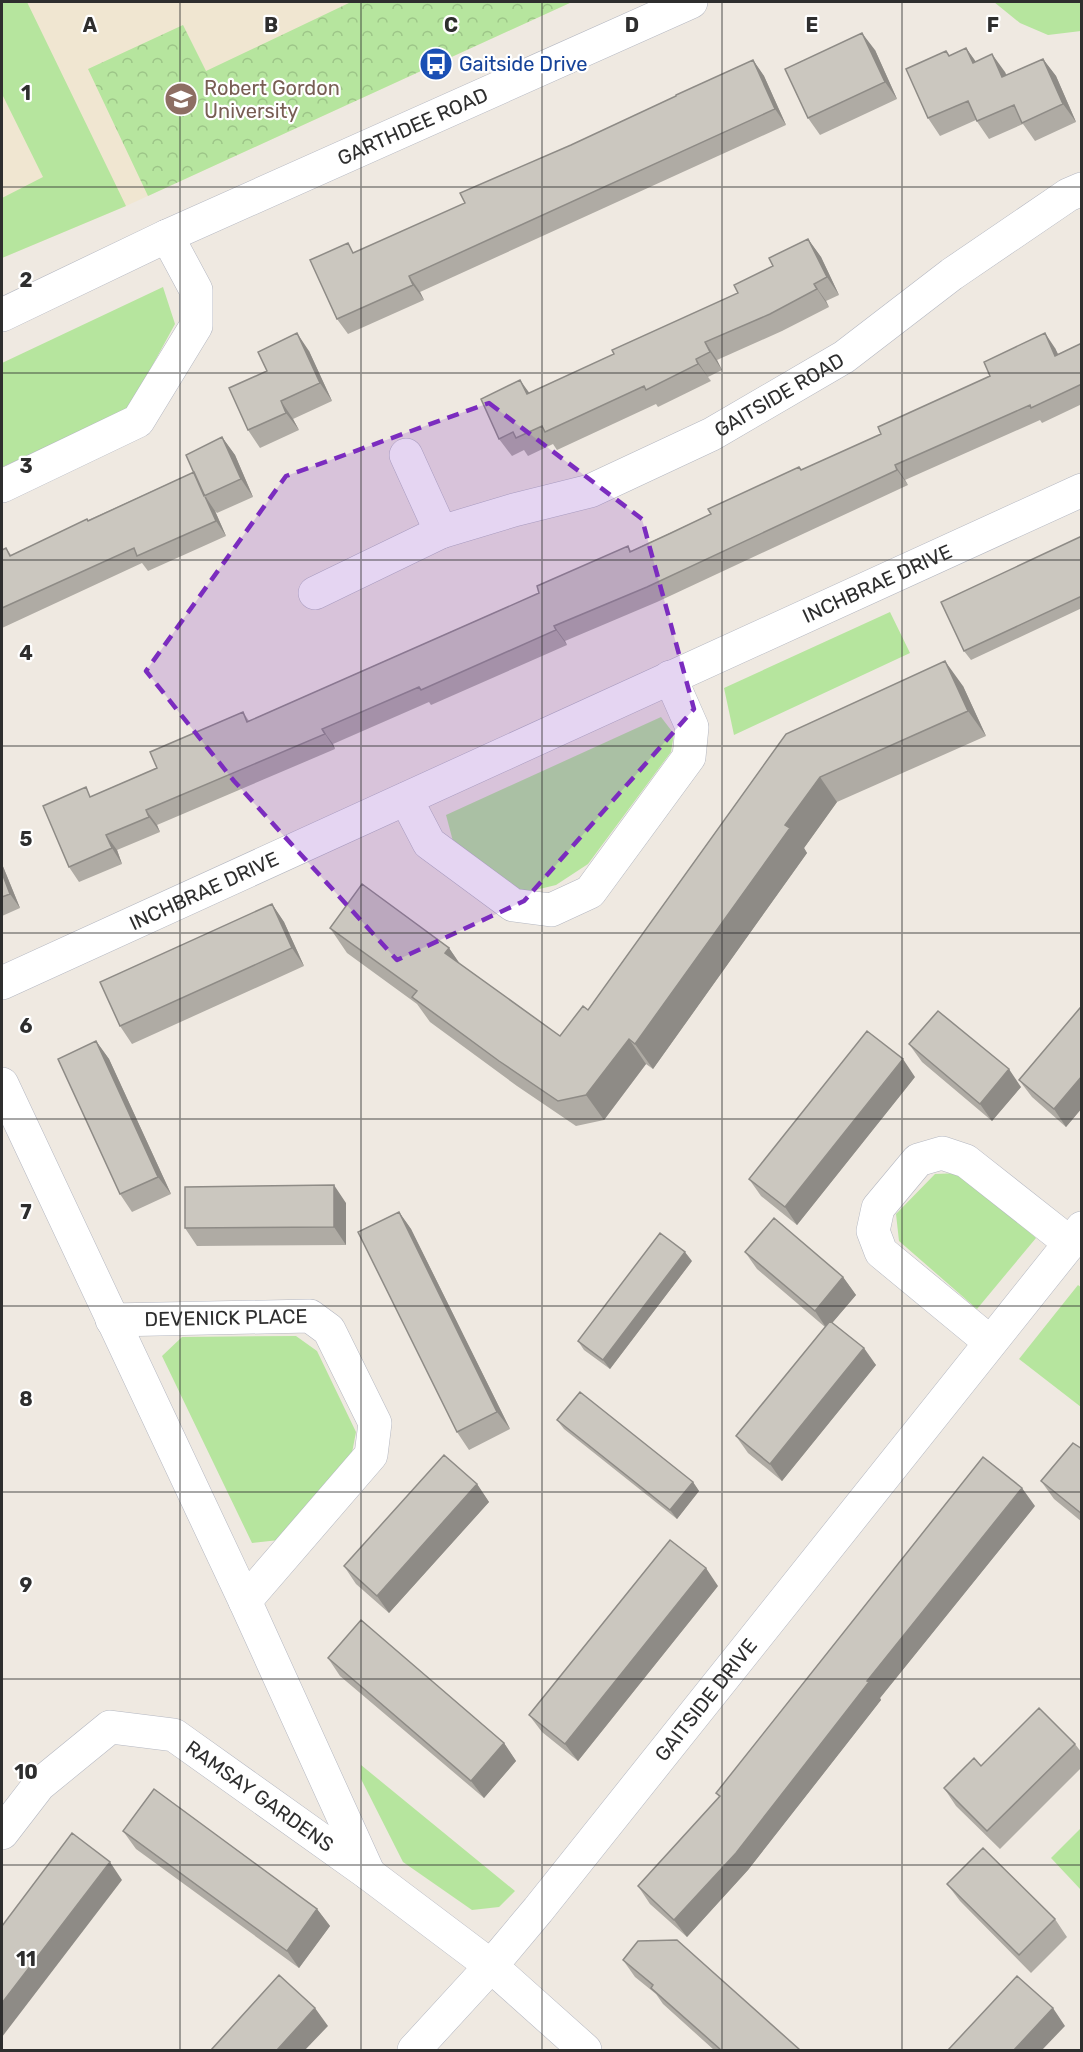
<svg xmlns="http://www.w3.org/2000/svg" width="1083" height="2052" font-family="Rubik,sans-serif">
<defs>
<pattern id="forest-crowns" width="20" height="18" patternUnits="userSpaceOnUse" patternTransform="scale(1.5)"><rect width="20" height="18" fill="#b6e59e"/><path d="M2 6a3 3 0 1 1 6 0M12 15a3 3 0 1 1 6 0" fill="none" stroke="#9dc588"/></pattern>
</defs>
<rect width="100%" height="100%" fill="#efe9e1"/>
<path fill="#f0e6d1" d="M2,2H572L126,206L2,258Z"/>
<path fill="#b6e59e" d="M2,2H27L126,206L2,258V198L43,177L2,94Z
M994,2H1081V31L1048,35L1020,23Z
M163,287L175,324L126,414L2,467V363Z
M890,612L910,653L734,735L724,688Z
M661,717L674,734L671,752L588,864L556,885L523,893L454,845L446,815Z
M961,1173L1036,1238L977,1309L899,1241L896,1214L935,1174Z
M1078,1285L1082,1288L1081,1407L1019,1359Z
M296,1336L317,1351L356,1432L351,1458L279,1540L252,1543L162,1356L182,1337Z
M361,1765L515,1891L499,1907L472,1910L403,1862L361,1779Z
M1081,1828V1890L1051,1858Z"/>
<path fill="url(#forest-crowns)" d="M351,2H572L148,196L88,69L183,25L206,71Z"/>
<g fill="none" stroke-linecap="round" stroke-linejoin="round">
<g stroke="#b4b7c1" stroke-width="34">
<g id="street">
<path d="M406,455L441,532"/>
<path d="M2,486L138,421L196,326V290L167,236"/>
<path id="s1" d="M315,593L441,532L514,510L590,491L712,434L844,357L952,274L1068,195L1082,189"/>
<path d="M406,799L429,843L513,905L551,910L590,892L689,757L692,727L670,677"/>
<path id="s2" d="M2,983L1082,490"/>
<path d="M2,1084L245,1601L369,1874"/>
<path id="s3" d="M112,1320L310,1316L329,1330L375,1423L371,1455L245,1601"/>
<path d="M990,1342L881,1252L873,1231L878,1208L918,1160L942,1153L966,1161L1070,1243"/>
<path id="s4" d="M2,1833L39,1785L110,1727L174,1735L369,1874L491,1966L585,2050"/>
<path id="s5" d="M414,2050L491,1966L538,1910L1082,1228"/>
</g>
</g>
<g stroke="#b4b7c1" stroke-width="34">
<g id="secondary">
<path id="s6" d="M2,315L167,236L691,2"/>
</g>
</g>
<use href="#street" stroke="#fff" stroke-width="33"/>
<use href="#secondary" stroke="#fff" stroke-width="33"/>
</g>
<path fill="#afaba4" d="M966,48L975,61L1005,72L1006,75L1043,59L1056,76L1076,122L1035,141L1023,124L989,139L976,120L940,136L928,118L946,51L949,56Z
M875,50L897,99L820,135L808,118Z
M753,60L764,76L786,125L420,292L424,300L348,334L337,319L465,203L571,145Z
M808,239L821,257L839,295L826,301L829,307L782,331L717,360L722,370L708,377L711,381L658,407L656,404L557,450L553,444L528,456L524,450L512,456L499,439L529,393L614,354L738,293Z
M1082,343V404L1042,423L1040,420L905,480L908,485L657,602L565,641L567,645L431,705L429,702L333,744L335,749L157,825L160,832L117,850L122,864L79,882L69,867L92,796L157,768L243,712L249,721L539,593L628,546L631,551L711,514L799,467L801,470L881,434L1055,348L1058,354Z
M309,351L332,401L293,419L299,430L260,448L248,430Z
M222,437L235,455L253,497L217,513L215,511L226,536L148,571L142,563L2,628V550L6,548L11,555L194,472Z
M1082,536V608L971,660L964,651Z
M963,686L986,736L837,802L804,848L807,853L653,1069L646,1064L604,1120L576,1126L517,1086L430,1022L417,1004L347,953L330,928L449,948L460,964L560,1036L588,1010L786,734Z
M2,864L20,908L2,916Z
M272,904L284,922L304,966L132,1044L120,1026Z
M1082,1009V1108L1066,1127L1032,1097L1019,1080Z
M96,1041L109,1059L171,1194L132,1212L120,1194Z
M909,1044L1021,1087L992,1121L922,1062Z
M915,1077L797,1225L761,1196L749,1179Z
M346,1203V1245L197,1246L185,1228Z
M399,1212L411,1229L510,1429L469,1450L457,1432Z
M745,1252L843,1277L856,1295L832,1323L876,1365L782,1481L748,1453L736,1436L825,1327L757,1269Z
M692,1261L610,1369L584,1350L578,1341Z
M557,1420L693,1482L699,1491L677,1519L564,1429Z
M1082,1449V1522L1054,1499L1041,1481Z
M477,1484L489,1502L389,1613L356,1584L344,1566Z
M1035,1506L880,1698L881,1700L748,1870L687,1937L650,1904L638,1886L719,1797L716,1793Z
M718,1586L578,1761L542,1732L529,1715Z
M328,1658L504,1743L516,1761L484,1798L340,1676Z
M1075,1744L1082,1753V1767L1000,1849L956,1806L944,1788L981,1766Z
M123,1831L317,1909L330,1926L299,1968L136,1849Z
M947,1884L1055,1919L1067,1937L1031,1973L960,1901Z
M623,1960L800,2050H714L663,2004L656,1994L635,1977Z"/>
<path fill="#8e8b86" d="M862,33L875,50L897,99L885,82Z
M966,48L979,66L973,63Z
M992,54L1005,72L1014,94L1002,77Z
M1043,59L1056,76L1076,122L1063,104Z
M753,60L764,76L786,125L775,109Z
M808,239L821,257L839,295L827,277Z
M409,276L420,292L424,300L413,285Z
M814,284L826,301L829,307L817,289Z
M297,333L309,351L332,401L320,383Z
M1045,333L1055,348L1066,371L1055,356Z
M705,342L717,360L722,370L710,352Z
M696,359L708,377L711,381L698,364Z
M520,380L533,398L527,394Z
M281,401L293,419L299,430L286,413Z
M222,437L235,455L253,497L241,479Z
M895,465L905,480L908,485L897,470Z
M205,496L215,511L226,536L216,521Z
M554,626L565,641L567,645L556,630Z
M945,661L963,686L986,736L968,711Z
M322,729L333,744L335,749L325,734Z
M820,777L837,802L804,848L807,853L653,1069L635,1044L785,825Z
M146,810L157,825L160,832L149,817Z
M106,835L117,850L122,864L112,848Z
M2,864L20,908L10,894L2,873Z
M272,904L284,922L304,966L292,948Z
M449,948L466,973L445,953Z
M629,1039L646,1064L604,1120L586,1095Z
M96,1041L109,1059L171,1194L158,1177Z
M903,1059L915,1077L797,1225L785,1207Z
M1009,1069L1021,1087L992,1121L980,1104Z
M1082,1076V1108L1066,1127L1054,1109Z
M334,1185L346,1203V1245L334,1227Z
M399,1212L411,1229L510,1429L497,1412Z
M685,1252L692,1261L610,1369L603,1360Z
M843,1277L856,1295L827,1329L815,1311Z
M864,1348L876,1365L782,1481L770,1464Z
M693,1482L699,1491L677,1519L670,1510Z
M477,1484L489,1502L389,1613L377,1596Z
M1022,1488L1035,1506L880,1698L881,1700L748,1870L687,1937L674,1920Z
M706,1568L718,1586L578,1761L565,1744Z
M504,1743L516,1761L484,1798L471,1781Z
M110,1862L122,1880L2,2037V2003Z
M317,1909L330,1926L299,1968L287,1951Z
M315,2008L328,2026L305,2050H277Z
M1053,2008L1065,2026L1042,2050H1014Z"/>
<path fill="#cbc7bf" stroke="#8e8b86" stroke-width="1.5" d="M862,33L885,82L808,118L785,69Z
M966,48L973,63L992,54L1002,77L1043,59L1063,104L1022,123L1014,105L977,121L968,101L928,118L906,69L946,51L949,56Z
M753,60L775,109L409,276L413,285L337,319L310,260L348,243L353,253L465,203L460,193L571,145L676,96V95Z
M808,239L827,277L814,284L817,289L770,314L705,342L710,352L696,359L698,364L646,390L644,386L545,432L542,426L516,438L513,432L499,439L481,399L520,380L527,394L614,354L612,350L738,293L734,285L773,266L769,258Z
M297,333L320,383L281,401L286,413L248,430L229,388L267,371L258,352Z
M1045,333L1055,356L1082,343V384L1031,408L1030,405L895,465L897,470L647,587L554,626L556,630L421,690L419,687L322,729L325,734L146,810L149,817L106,835L112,848L69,867L43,806L86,787L90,797L157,768L150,752L243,712L247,722L539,593L537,586L628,546L630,552L671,533L711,514L708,509L799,467L801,470L881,434L878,427L990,376L984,362Z
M222,437L241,479L204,496L186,455Z
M194,472L216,521L137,556L134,548L2,608V550L6,548L10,556L87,519L88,521Z
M1082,536V596L964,651L941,602Z
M945,661L968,711L820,777L785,825L790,828L635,1044L629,1039L586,1095L558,1101L499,1061L412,997L417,991L330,928L362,884L449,948L445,953L560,1036L583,1006L588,1010L786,734Z
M2,873L10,894L2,897Z
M272,904L292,948L120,1026L100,982Z
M1080,1008L1082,1009V1076L1054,1109L1019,1080Z
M938,1011L1009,1069L980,1104L909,1044Z
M867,1031L903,1059L785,1207L749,1179Z
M96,1041L158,1177L120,1194L58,1059Z
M334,1185V1227L185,1228V1187Z
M399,1212L497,1412L457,1432L358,1232Z
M774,1218L843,1277L815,1311L745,1252Z
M660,1233L685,1252L603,1360L578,1341Z
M830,1321L864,1348L770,1464L736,1436Z
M580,1392L693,1482L670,1510L557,1420Z
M1073,1443L1082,1449V1514L1041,1481Z
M444,1455L477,1484L377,1596L344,1566Z
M983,1457L1022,1488L867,1681L869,1682L736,1853L674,1920L638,1886L720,1796L716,1793Z
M670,1540L706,1568L565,1744L529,1715Z
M361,1620L504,1743L471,1781L328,1658Z
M1039,1708L1075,1744L987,1831L944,1788L974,1758L981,1766Z
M154,1789L317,1909L287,1951L123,1831Z
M72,1833L110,1862L2,2003V1926Z
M983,1848L1055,1919L1019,1955L947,1884Z
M677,1940L800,2050H721L651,1988L653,1985L623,1960L638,1941Z
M279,1975L315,2008L277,2050H211Z
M1017,1976L1053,2008L1014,2050H948Z"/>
<path fill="#7b2cbf" fill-opacity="0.2" stroke="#7b2cbf" stroke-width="4.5" stroke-dasharray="12 8" stroke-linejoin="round" d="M489,403L642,519L694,709L524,901L397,960L234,781L146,671L286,476Z"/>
<path fill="none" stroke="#2e2e2e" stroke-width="1.5" stroke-opacity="0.55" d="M180,2V2050M361,2V2050M542,2V2050M722,2V2050M902,2V2050M2,187H1082M2,373H1082M2,560H1082M2,746H1082M2,933H1082M2,1119H1082M2,1306H1082M2,1492H1082M2,1679H1082M2,1865H1082"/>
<defs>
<g id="bus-disc" transform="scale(1.725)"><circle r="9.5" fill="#1a4fb4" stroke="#fff"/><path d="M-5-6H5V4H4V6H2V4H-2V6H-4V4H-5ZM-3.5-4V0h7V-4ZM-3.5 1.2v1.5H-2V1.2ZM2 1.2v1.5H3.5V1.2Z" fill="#fff"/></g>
<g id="university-disc" transform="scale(1.725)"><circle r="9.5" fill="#8d6e63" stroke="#fff"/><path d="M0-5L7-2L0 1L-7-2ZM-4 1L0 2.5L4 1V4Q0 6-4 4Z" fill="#fff"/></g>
</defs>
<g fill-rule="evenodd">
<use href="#bus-disc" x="436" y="64"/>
<use href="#university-disc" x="181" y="99"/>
</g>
<g text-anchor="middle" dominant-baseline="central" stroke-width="4.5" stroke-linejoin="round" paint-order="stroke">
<g font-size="20" fill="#164399" stroke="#fff" text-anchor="start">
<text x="459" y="64">Gaitside Drive</text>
</g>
<g font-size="20" fill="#785e54" stroke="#fff" text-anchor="start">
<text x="204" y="88">Robert Gordon<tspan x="204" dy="23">University</tspan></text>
</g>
<g font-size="20" fill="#2e2e2e" stroke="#fff">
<text stroke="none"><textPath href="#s6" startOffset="452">GARTHDEE ROAD</textPath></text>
<text stroke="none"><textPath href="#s1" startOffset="507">GAITSIDE ROAD</textPath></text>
<text stroke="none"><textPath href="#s2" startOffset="962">INCHBRAE DRIVE</textPath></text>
<text stroke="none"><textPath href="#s2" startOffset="222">INCHBRAE DRIVE</textPath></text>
<text stroke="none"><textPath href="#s3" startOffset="114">DEVENICK PLACE</textPath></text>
<text stroke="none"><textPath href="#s5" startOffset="456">GAITSIDE DRIVE</textPath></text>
<text stroke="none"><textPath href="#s4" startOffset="322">RAMSAY GARDENS</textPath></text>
</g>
</g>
<g font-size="20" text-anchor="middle" font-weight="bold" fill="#2e2e2e" stroke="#fff" stroke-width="4.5" stroke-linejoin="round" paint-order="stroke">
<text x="90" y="32">A</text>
<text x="271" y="32">B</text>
<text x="451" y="32">C</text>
<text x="632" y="32">D</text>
<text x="812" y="32">E</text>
<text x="993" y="32">F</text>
<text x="26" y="100">1</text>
<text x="26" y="287">2</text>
<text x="26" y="473">3</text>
<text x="26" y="660">4</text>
<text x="26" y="846">5</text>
<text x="26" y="1033">6</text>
<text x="26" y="1219">7</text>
<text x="26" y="1406">8</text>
<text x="26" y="1592">9</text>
<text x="26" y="1779">10</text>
<text x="26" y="1966">11</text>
</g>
<rect width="1083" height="2052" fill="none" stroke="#2e2e2e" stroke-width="6"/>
</svg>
